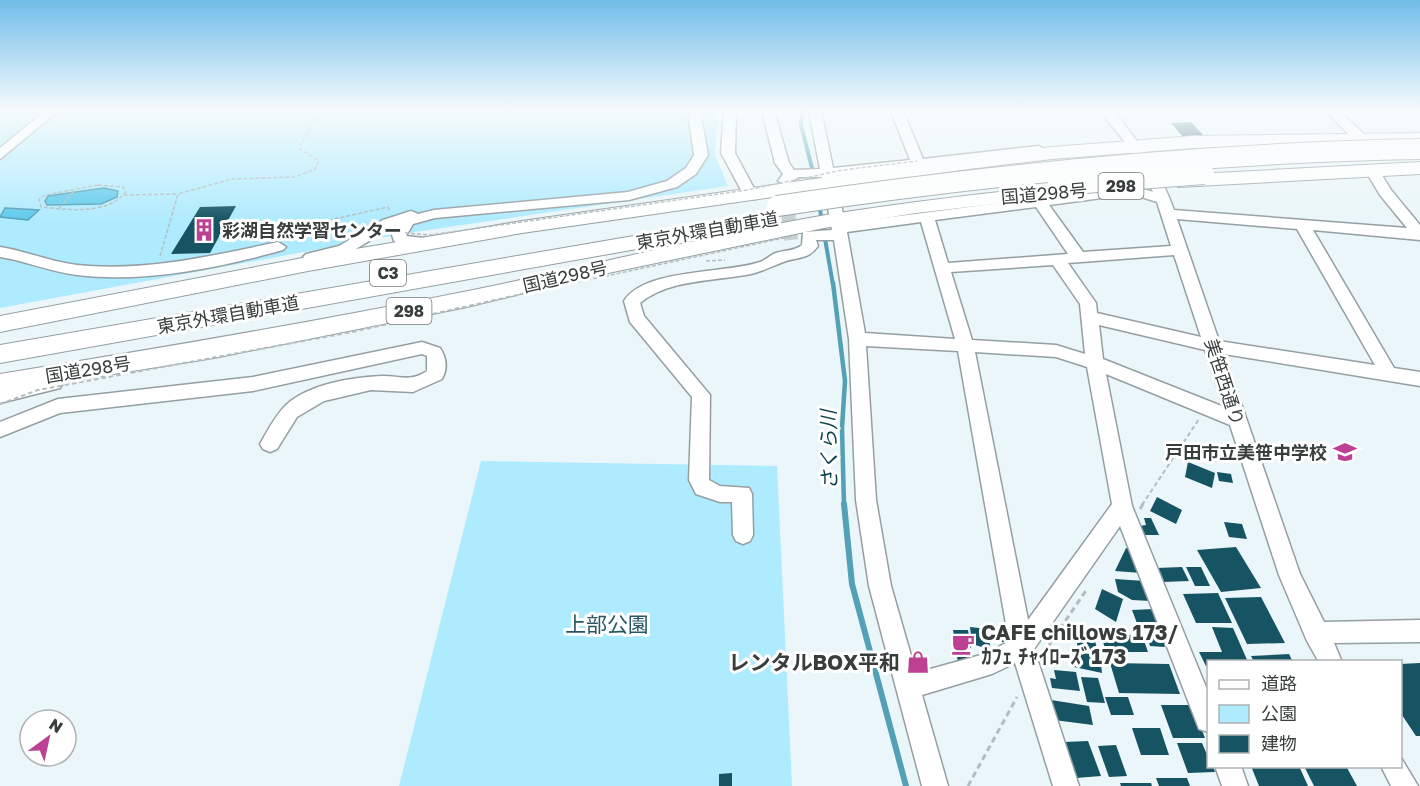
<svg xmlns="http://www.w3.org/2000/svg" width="1420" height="786" font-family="'Golos Text','Noto Sans JP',sans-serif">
<rect width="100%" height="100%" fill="#eaf6f9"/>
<path fill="#afebfe" d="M0,111H718L715,155L728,186L401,234L0,308Z
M481,461L777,466L792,786H399Z"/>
<path fill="#5fcbeb" stroke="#53a0b7" stroke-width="1.5" d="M104,188L118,191L117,197L101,204L47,205L45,201L48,196Z
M5,208L39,210L28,220L0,217Z"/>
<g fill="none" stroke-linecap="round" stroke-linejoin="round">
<path stroke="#53a0b7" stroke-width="4" d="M802,111L801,125L816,184
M819,204L833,285"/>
<path stroke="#53a0b7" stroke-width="4.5" d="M833,283L845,381L842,428L844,505"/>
<path stroke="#53a0b7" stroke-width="6" d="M844,504L852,584L906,786"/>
</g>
<path fill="#165363" d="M1191,122L1204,136L1183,137L1171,123Z
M236,206L210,253L171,254L200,207Z
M1188,462L1215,473L1212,488L1185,477Z
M1217,472L1231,474L1233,483L1219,481Z
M1157,497L1182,510L1176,524L1150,511Z
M1144,518H1151L1159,535H1143L1140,526L1146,525Z
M1224,522L1242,524L1247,539L1229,537Z
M1236,547L1261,588L1221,592L1197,550Z
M1126,548L1133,549L1141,573L1115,571Z
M1182,567L1189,581L1163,582L1156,568Z
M1186,567H1201L1210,586H1195Z
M1115,579L1145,581L1151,601L1132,600L1118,592Z
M1102,589L1123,599L1116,622L1095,609Z
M1218,593L1232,623H1196L1183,594Z
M1261,597L1285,643L1247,644L1225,598Z
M1154,609L1161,625L1138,626L1132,610Z
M970,627L988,629L991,654L983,653L982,647L972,644Z
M1212,627L1233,628L1248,662H1208V666H1206L1199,652H1222Z
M989,628H1007L1010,642H992Z
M953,630H968L971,648L965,647L968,663H958Z
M1082,632L1094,633L1097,651L1078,649L1076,638H1083Z
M1101,635H1142L1148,652H1106Z
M1147,636L1162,637L1165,647L1150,646Z
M1072,651L1100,656L1102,673L1074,667Z
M1289,654L1293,662H1254L1251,656Z
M1110,663L1169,664L1180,694L1119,693Z
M1420,663V736H1416L1400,712V664Z
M1054,670L1076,672L1080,691L1052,688L1050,678L1056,679Z
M1081,677L1098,678L1105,703L1087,702Z
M1105,697H1128L1134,715H1111Z
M1051,700L1089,706L1093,725L1054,720Z
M1161,705H1192L1205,738H1173Z
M1132,728H1160L1169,755H1141Z
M1088,741L1101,776L1076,778L1064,742Z
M1177,743H1202L1208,757V766H1213L1215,772L1188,773Z
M1116,745L1127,776L1109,777L1098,746Z
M1251,766H1299L1308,786H1259Z
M1304,766H1346L1357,786H1314Z
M732,773V786H719V774Z
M1156,778H1187L1190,786H1159Z
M1120,783H1151L1152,786H1121Z"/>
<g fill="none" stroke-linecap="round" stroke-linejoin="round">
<path stroke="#c6d1d4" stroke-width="14" stroke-dasharray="14 7" stroke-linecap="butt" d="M786,191L791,240"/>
<g stroke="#959fa3" stroke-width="3">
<path id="minor" d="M45,111H58L0,159V148Z
M688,111H700L708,155L696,174L677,187L629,200L435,218L413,224L406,236L433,239L436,242L433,245C422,248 404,248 394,241L391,232L396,225L349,253L311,262L303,257L306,254L339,246L383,220L411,211L418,214L434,210L628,192L667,181L686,168L694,155Z
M724,111H736L735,153L758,196L756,199H746L721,153Z
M762,111H774L789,163L794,170L820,169L809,111H821L833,168L910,160L891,111H903L923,159L1039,146L1046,150L1039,154L835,176L845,223L1133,186L1153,192L1129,147L1100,111H1113C1139,142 1160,171 1174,210L1407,228L1380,195L1365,170L1367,167H1377L1391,190L1420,225V240L1313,230L1394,368L1420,372V386L1224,354L1300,574L1324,622L1420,620V642L1334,643L1342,662H1319L1307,641L1279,575L1230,425L1106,374L1132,506L1208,692V732L1199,729L1120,526L1034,649L1079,786H1053L1015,663L992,674L922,695L948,786H922L869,586L856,500L849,339L834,240H816L818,246C809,259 799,257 786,261C774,265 764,271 751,274C716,281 669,279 640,303L644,316L710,395L709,480L720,486L749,488L752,494L753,535L750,541L743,544L736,541L733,535L732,502H720L696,494L689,480L692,397L630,322L624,301C645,268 725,274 760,262C766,260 770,255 776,253C785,250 795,251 802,245L803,232L832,230L822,177H799L785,185L778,181L783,174L775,163ZM1132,194L1157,202L1171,246L1083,252L1049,205ZM1036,207L1068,254L948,263L935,220ZM1177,219L1297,229L1375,365L1219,341ZM921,222L955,339L865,333L847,232ZM1174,255L1201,337L1097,313L1096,303L1068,263ZM1053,265L1080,304L1085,354L1056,345L972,340L951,272ZM1099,325L1205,350L1224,407L1103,359ZM866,346L958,351L1009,641L988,653L916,673L891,586L876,500ZM975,352L1056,357L1087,367L1112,504L1028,620Z
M1326,111H1339L1365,135V141H1355Z
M278,242L286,247L283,250C218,268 145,283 77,275C51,272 26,261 0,257V247C26,251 51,262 77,265C144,272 212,256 278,242Z
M422,342L440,348C446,357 448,368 442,379L413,392L371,390L324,401L297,417L277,449L270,452L263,449L260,444C268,430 275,416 286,405C309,384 353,377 383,376C401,376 411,382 427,371V356L422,354L253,391L60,413L0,437V422L58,399L253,377Z
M54,376L60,378L63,383L60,388L0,403V389Z
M1400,756L1418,786H1391L1381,766H1400Z
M1215,766H1241L1248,786H1222Z"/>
</g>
<g stroke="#959fa3" stroke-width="2">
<path id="highway" d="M1420,133V145L1194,148L1052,159L961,170L522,233L308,271L0,332V316L308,257L522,221L961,158L1052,147L1194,136Z
M1420,162V174L1178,187L1168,181L1178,175Z
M1084,183L1091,185L1094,189L1091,193L916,213L824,228L589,277L467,307L214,358L0,392V374C155,349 309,323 463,292C584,268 704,236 826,215C912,201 998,192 1084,183Z
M651,233L659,235L662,240L659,245L0,363V345Z"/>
</g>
<path stroke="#b3bdbf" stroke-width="1.5" stroke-dasharray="4 2" stroke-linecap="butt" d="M98,185L123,187L126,192C107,215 68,210 41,207L39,199L45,195Z
M124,195L178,194
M59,208L75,190
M289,241L297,228L303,226L388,207L390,211
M160,256L178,194L232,179L295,177L315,169L319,161L299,148L318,111
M706,261L725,260"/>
<path stroke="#b3bdbf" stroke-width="2" stroke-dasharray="4.5 3" stroke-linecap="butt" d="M1142,505L1199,419"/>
<path stroke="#b3bdbf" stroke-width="3" stroke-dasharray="6 4" stroke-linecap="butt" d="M1140,509L1143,504
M1043,654L1087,589
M968,786L1017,697"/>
<use href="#minor" fill="#fff" fill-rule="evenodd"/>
<use href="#highway" fill="#fff" fill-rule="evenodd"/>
<g stroke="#959fa3" stroke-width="22" stroke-linecap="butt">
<path id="highway-bridge" d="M1058,185L1204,174
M777,206C991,174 1204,153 1420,149"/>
</g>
<path stroke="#b3bdbf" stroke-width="1.5" stroke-dasharray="4 2" stroke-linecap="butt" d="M405,233L430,235L747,190L843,170L917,161
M564,285L793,236"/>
<path stroke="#b3bdbf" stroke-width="2" stroke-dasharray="4.5 3" stroke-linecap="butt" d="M0,404L38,390L352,332L571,283"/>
<use href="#highway-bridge" stroke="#fff" stroke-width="20"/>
</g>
<linearGradient id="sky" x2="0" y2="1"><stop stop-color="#71bde9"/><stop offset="0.5" stop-color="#f6fbfc"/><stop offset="1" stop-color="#f6fbfc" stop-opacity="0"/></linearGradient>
<rect width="1420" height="221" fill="url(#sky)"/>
<defs>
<g id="building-bare" transform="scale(1.8)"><path d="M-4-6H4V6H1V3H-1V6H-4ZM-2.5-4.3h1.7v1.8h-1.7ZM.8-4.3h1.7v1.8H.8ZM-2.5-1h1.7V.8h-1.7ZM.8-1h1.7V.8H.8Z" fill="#bd4192" stroke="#fff" stroke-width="2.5" paint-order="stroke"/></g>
<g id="school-bare" transform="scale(1.8)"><path d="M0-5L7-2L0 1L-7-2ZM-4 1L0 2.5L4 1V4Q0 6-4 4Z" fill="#bd4192" stroke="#fff" stroke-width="2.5" paint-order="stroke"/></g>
<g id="cafe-bare" transform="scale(1.8)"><path d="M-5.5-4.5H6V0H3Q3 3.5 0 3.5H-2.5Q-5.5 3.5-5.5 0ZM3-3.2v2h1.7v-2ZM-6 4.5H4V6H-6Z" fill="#bd4192" stroke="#fff" stroke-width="2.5" paint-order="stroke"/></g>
<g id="shop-bare" transform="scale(1.8)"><path d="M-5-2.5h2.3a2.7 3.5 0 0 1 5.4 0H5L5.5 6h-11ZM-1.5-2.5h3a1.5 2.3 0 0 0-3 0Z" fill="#bd4192" stroke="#fff" stroke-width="2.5" paint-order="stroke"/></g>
</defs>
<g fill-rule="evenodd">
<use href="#building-bare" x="204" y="230"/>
<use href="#school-bare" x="1345" y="452"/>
<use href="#cafe-bare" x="963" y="644"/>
<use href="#shop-bare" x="918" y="662"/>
</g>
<g text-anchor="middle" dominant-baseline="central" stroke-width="6" stroke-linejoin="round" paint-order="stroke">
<g fill="#fff" stroke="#747778" stroke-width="1.5">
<rect x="1098.5" y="173" width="45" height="26" rx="4.5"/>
<rect x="370" y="260" width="36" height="26" rx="4.5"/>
<rect x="386.5" y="298" width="45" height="26" rx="4.5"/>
</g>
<g font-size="16" font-weight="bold" fill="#383d3e">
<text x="1121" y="186">298</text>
<text x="388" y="273">C3</text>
<text x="409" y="311">298</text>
</g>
<g font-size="18" fill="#383d3e" stroke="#fff">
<text transform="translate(1044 193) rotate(-5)">国道298号</text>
<text transform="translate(707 230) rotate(-10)">東京外環自動車道</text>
<text transform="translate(565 276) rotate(-13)">国道298号</text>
<text transform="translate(228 314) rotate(-10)">東京外環自動車道</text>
<text transform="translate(88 369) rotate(-9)">国道298号</text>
<text transform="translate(1225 382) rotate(72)">美笹西通り</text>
</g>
<g font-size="18" font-weight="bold" fill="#383d3e" stroke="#fff" text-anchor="start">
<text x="222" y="230">彩湖自然学習センター</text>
<text x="1327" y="452" text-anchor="end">戸田市立美笹中学校</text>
</g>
<g font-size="20" font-style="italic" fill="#0c3f4c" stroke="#fff">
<text transform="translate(828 450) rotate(-91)">さくら川</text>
</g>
<g font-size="21" fill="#285664" stroke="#fff">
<text x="607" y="624">上部公園</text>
</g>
<g font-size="21" font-weight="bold" fill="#383d3e" stroke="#fff" text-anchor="start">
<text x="981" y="632">CAFE chillows 173/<tspan x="981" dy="24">ｶﾌｪ ﾁｬｲﾛｰｽﾞ173</tspan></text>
<text x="900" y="662" text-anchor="end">レンタルBOX平和</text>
</g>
</g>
<rect x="1207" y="660" width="195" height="108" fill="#ffffff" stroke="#afb1b2" stroke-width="1.5"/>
<rect x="1219" y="680" width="30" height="9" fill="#ffffff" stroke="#afb1b2" stroke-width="1.5"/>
<text x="1261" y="690" font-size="18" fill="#383d3e">道路</text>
<rect x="1219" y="705" width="30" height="18" fill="#afebfe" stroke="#afb1b2" stroke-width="1.5"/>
<text x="1261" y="720" font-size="18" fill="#383d3e">公園</text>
<rect x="1219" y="735" width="30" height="18" fill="#165363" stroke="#afb1b2" stroke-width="1.5"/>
<text x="1261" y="750" font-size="18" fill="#383d3e">建物</text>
<g transform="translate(48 738) rotate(33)"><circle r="28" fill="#ffffff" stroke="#afb1b2" stroke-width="1.5"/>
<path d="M0-4.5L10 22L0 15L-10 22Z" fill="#bd4192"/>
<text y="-9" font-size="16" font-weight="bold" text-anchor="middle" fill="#383d3e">N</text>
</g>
</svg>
